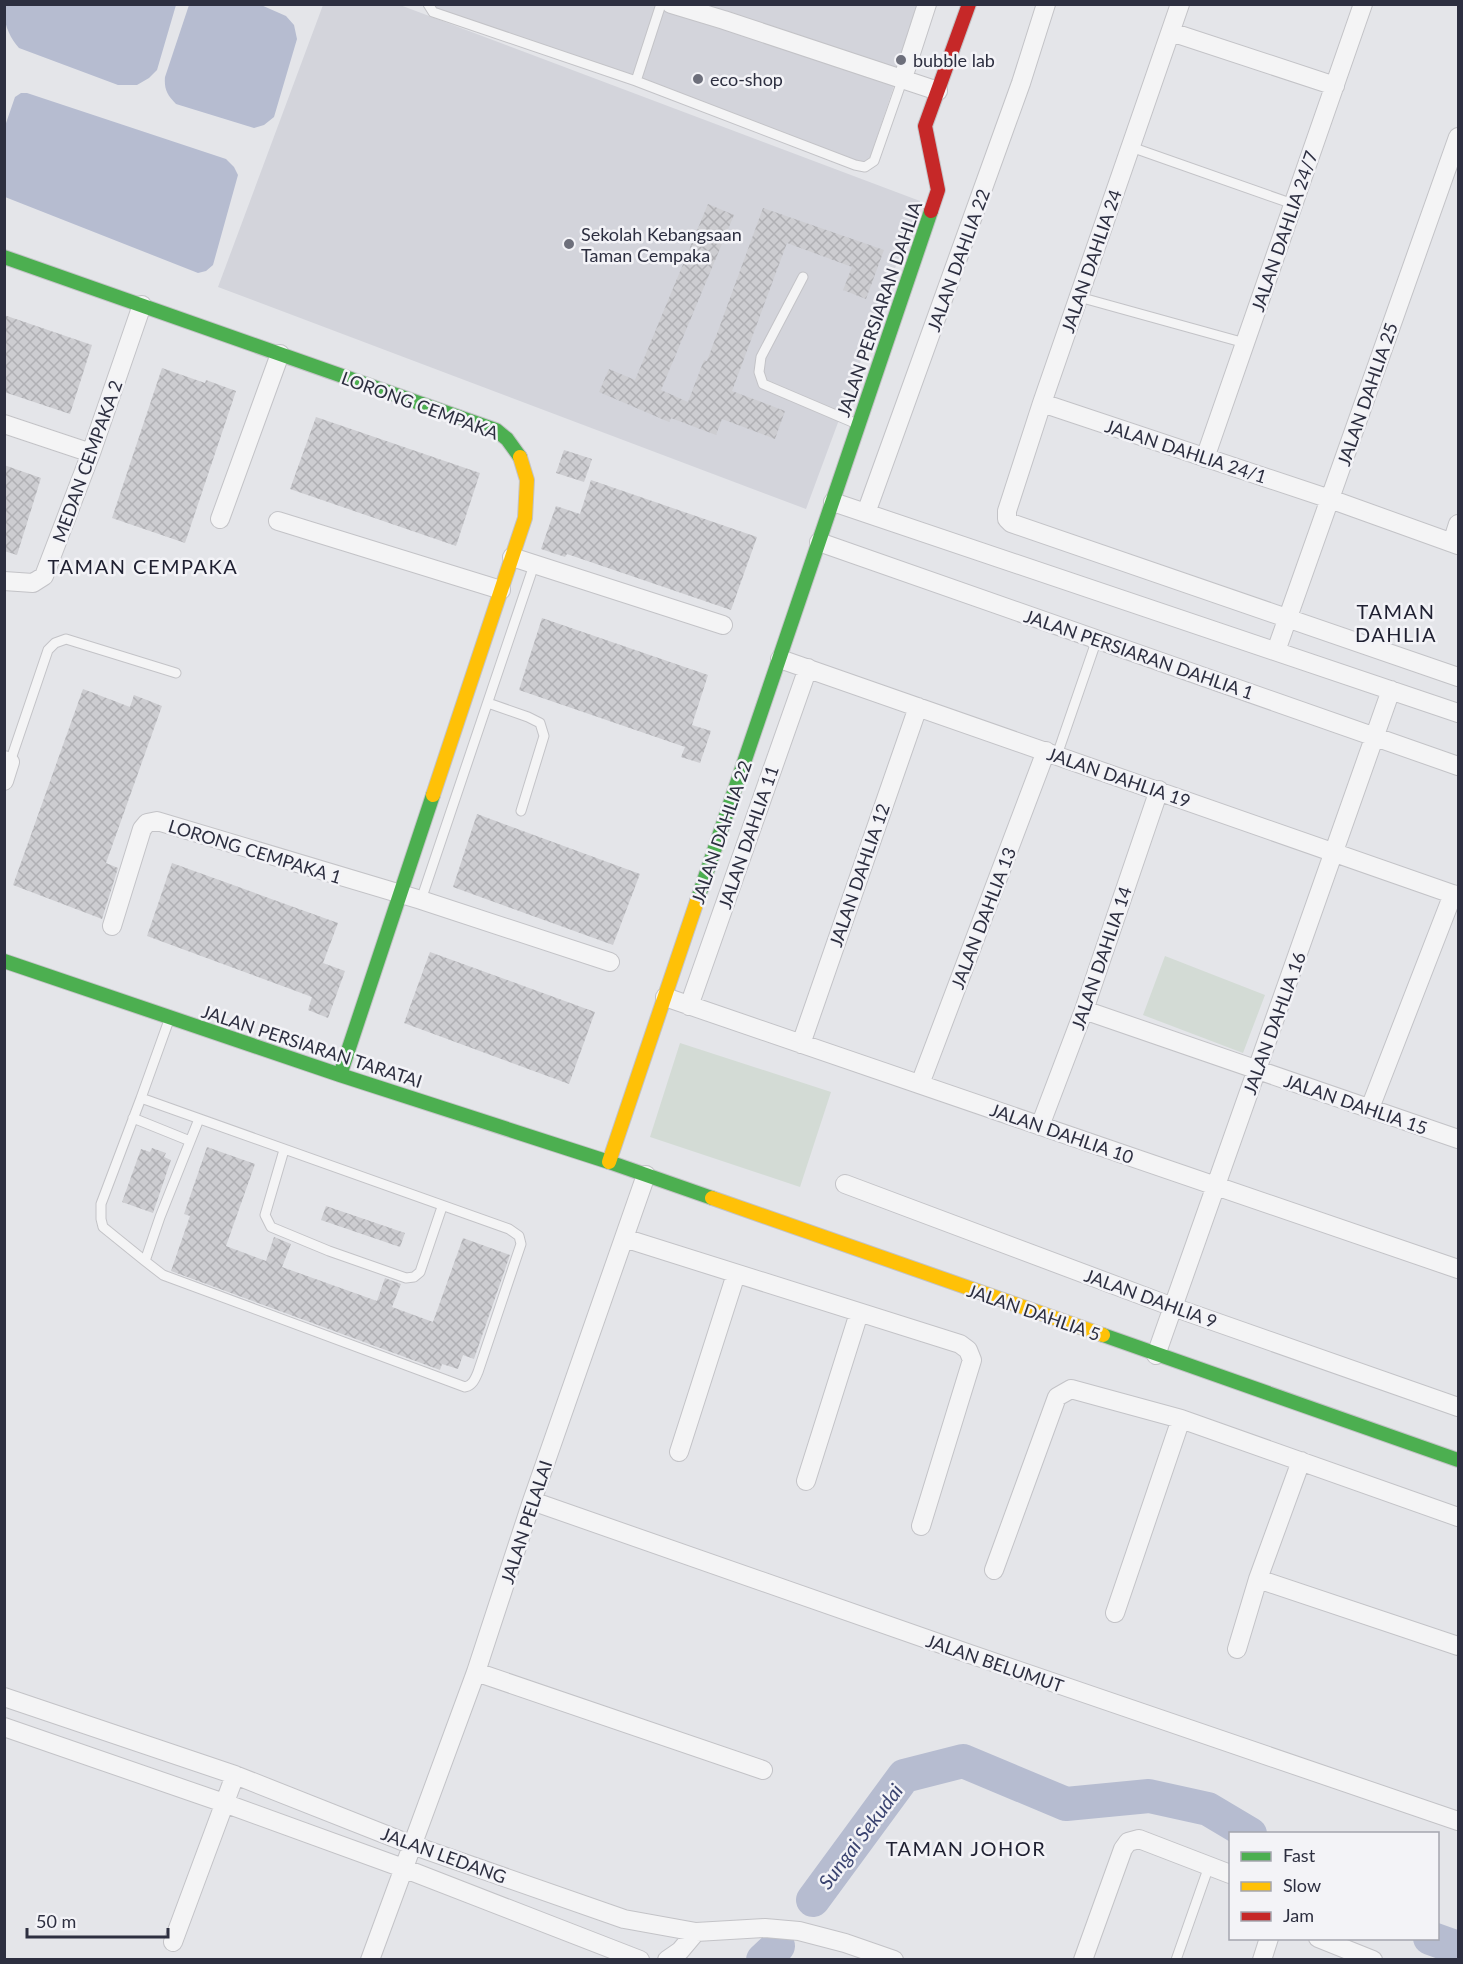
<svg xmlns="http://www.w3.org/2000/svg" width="1463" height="1964" font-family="Lato,sans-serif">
<defs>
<pattern id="building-cross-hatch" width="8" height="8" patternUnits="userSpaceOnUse" patternTransform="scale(1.5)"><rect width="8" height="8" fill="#cdcdd1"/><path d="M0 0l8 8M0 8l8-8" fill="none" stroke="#b0b0b4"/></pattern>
</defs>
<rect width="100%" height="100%" fill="#e4e5e9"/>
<path fill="#d3d4db" d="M323,5H400L920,201L806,509L218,287Z
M432,5H921L870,158L864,162L854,161L627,73L435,8Z"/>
<path fill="#d3dbd5" d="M1165,956L1265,995L1243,1053L1143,1015Z
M680,1043L831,1092L800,1187L650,1137Z"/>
<path fill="#b6bcd0" d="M6,5L176,4V5L157,70L149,78L137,85H118L19,48C9,37 1,19 6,5Z
M189,5H261L286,16L294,25L297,39L274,117L264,125L254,128L176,104C167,95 164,89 165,77Z
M21,93H27L226,159L234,167L238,175L213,265L206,271L198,273L5,197V126L15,97Z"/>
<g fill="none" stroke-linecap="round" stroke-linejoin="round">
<path stroke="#b6bcd0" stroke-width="34" d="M813,1900L904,1776L963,1761L1066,1804L1149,1796L1208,1809L1250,1834
M1430,1938L1458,1948
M763,1960L778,1946"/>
</g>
<path fill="url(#building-cross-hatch)" d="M708,204L734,215L661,390L688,402L704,360L707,361L763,208L884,250L866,299L843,290L852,267L787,243L732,391L785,411L775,439L722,419L716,435L671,418L669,422L599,392L609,369L635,380Z
M4,315L92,345L70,414L4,392Z
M162,368L205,383L206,380L236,391L185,543L112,518Z
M316,417L480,473L456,546L290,489Z
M564,450L592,459L584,482L556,473Z
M4,465L41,478L17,555L4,551Z
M591,480L757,537L731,610L567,554L565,557L541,549L556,506L580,514Z
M542,618L708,675L692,725L711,731L700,763L681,757L685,747L519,690Z
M83,689L130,707L134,695L162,706L106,863L118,868L102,919L13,885Z
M477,814L640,874L613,945L453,887Z
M172,863L338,923L323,963L345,971L328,1018L308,1010L312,997L147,936Z
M430,952L595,1012L569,1084L404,1023Z
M207,1147L255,1164L226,1246L266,1261L274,1237L291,1244L282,1267L377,1301L385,1278L401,1284L392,1307L433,1322L463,1238L510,1255L474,1359L463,1355L458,1369L442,1364L440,1370L171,1271L190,1216L184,1214Z
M152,1148L166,1153L164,1157L171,1160L153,1213L122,1202L141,1149L150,1152Z
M326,1206L405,1233L400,1247L321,1220Z"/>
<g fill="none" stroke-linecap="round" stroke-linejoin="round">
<g stroke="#c3c3c7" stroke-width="11">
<path id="lane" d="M428,4L433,12L636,81L855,165L865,167L874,161L903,78
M636,81L661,4
M1131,147L1293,204
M803,277L761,357L759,372L763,384L857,424
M1079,297L1245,343
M488,703L528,717L540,723L544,736L521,811
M1057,755L1097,639
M10,762L48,650L55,643L66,639L176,673
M421,900L534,565
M141,1098L101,1204V1219L103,1227L145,1261L160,1217L199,1119
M133,1118L190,1141
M284,1150L265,1215L271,1227L329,1251L406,1278L414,1277L420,1272L442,1207
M145,1261L163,1275L465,1387C473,1385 475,1379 478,1372L521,1244L519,1236L509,1229L141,1098L169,1020
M1176,1960L1209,1866"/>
</g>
<g stroke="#c3c3c7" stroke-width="20">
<path id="street" d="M671,4L724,20L938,91
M1180,4L1042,403L1007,511V519L1011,523L1458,677
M1171,32L1335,86
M903,78L927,4
M1042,403L1330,499L1458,545
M4,424L91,453
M1205,458L1363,4
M833,502L1458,713
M866,513L1021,83L1046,4
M220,519L280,354
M278,521L501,590
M819,542L1458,766
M1452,543L1458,524
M512,557L723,625
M4,581L33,583L44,576L91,453L142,305
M1276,651L1458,137
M780,659L1458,896
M4,760L10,762L4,781
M112,926L142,829L147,823L157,821L421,900L610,962
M665,997L1458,1269
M689,1006L808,668
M1084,1010L1458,1139
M801,1044L918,707
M920,1084L1046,751
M1370,1108L1453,894
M1040,1126L1084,1010L1159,790
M845,1184L1173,1307L1458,1407
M624,1238L960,1344L968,1350L972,1360L921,1526
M1156,1355L1391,690
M679,1452L736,1274
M806,1481L859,1313
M532,1501L964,1652L1458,1821
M994,1570L1057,1397L1071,1389L1181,1419L1458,1517
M1258,1579L1458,1646
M1115,1613L1181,1419
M1237,1649L1258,1579L1301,1461
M476,1672L763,1770
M4,1697L235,1775L412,1845L624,1919L696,1932L765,1928L799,1931L845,1943L894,1960
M4,1727L224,1803L403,1868L640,1960
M1318,1938L1373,1960
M173,1942L235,1775
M370,1960L476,1672L532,1501L646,1175
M667,1960L680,1951L696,1932
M1083,1960L1123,1849L1128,1842L1139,1839L1230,1874
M1262,1960L1269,1938"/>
</g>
<g stroke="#c3c3c7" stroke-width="16">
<path id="fast" d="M4,257L496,430L507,439L520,457
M697,901L931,211
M4,961L340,1075L609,1162L712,1198
M340,1075L433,795
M1103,1335L1458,1460"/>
</g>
<g stroke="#c3c3c7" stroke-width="16">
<path id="slow" d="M433,795L525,518L527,480L520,457
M609,1162L697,901
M712,1198L1103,1335"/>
</g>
<g stroke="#c3c3c7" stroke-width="16">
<path id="jam" d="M931,211L938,190L925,126L969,4"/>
</g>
<use href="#lane" stroke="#f4f4f5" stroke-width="9"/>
<use href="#street" stroke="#f4f4f5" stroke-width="18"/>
<use href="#fast" stroke="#4caf50" stroke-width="14"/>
<use href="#slow" stroke="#ffc107" stroke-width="14"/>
<use href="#jam" stroke="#c62828" stroke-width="14"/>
</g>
<g fill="#6d6f7b" stroke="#f3f3f7" stroke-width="2">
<circle cx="901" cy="60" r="6"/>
<circle cx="698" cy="79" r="6"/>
<circle cx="569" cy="244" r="6"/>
</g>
<g text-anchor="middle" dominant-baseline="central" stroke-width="5" stroke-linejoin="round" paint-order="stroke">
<g font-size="18" fill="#2d2f40" stroke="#f3f3f7" text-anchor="start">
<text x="913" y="60">bubble lab</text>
<text x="710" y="79">eco-shop</text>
<text x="581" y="234">Sekolah Kebangsaan<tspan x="581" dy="21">Taman Cempaka</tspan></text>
</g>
<g font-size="18" fill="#2d2f40" stroke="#f3f3f7">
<text transform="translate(1284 231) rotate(-71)">JALAN DAHLIA 24/7</text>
<text transform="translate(958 260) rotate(-70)">JALAN DAHLIA 22</text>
<text transform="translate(1091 261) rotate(-71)">JALAN DAHLIA 24</text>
<text transform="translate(879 309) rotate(-71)">JALAN PERSIARAN DAHLIA</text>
<text transform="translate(1367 394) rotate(-71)">JALAN DAHLIA 25</text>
<text transform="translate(420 405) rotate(20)">LORONG CEMPAKA</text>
<text transform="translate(1186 451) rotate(18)">JALAN DAHLIA 24/1</text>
<text transform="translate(87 461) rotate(-70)">MEDAN CEMPAKA 2</text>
<text transform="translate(1139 654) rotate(19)">JALAN PERSIARAN DAHLIA 1</text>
<text transform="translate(1119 777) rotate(19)">JALAN DAHLIA 19</text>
<text transform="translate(721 832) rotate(-71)">JALAN DAHLIA 22</text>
<text transform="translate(748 837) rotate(-71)">JALAN DAHLIA 11</text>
<text transform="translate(255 851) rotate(17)">LORONG CEMPAKA 1</text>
<text transform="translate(859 875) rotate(-71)">JALAN DAHLIA 12</text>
<text transform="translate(983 918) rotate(-69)">JALAN DAHLIA 13</text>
<text transform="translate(1101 958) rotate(-71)">JALAN DAHLIA 14</text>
<text transform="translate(1274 1023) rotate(-70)">JALAN DAHLIA 16</text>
<text transform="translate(312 1046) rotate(18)">JALAN PERSIARAN TARATAI</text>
<text transform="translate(1356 1104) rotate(19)">JALAN DAHLIA 15</text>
<text transform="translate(1062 1133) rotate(19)">JALAN DAHLIA 10</text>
<text transform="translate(1151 1298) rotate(20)">JALAN DAHLIA 9</text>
<text transform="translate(1034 1312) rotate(19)">JALAN DAHLIA 5</text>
<text transform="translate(526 1522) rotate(-72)">JALAN PELALAI</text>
<text transform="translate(995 1663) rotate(19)">JALAN BELUMUT</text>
<text transform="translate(444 1855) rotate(20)">JALAN LEDANG</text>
</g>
<g font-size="20" letter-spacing="1.5" fill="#1f2031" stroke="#f3f3f7">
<text x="143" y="566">TAMAN CEMPAKA</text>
<text x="1396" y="611">TAMAN<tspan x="1396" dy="23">DAHLIA</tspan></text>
<text x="966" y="1848">TAMAN JOHOR</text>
</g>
<g font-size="20" font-style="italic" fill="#3b4470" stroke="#f3f3f7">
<text transform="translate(860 1836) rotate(-53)">Sungai Sekudai</text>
</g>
</g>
<rect width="1463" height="1964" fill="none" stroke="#2d2f40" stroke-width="12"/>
<rect x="1229" y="1832" width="210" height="108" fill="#f3f3f7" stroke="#a4a5ae" stroke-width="1.5"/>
<rect x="1241" y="1852" width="30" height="9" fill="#4caf50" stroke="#a4a5ae" stroke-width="1.5"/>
<text x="1283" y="1862" font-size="18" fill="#2d2f40">Fast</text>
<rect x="1241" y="1882" width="30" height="9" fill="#ffc107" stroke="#a4a5ae" stroke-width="1.5"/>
<text x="1283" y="1892" font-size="18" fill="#2d2f40">Slow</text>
<rect x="1241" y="1912" width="30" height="9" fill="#c62828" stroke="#a4a5ae" stroke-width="1.5"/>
<text x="1283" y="1922" font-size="18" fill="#2d2f40">Jam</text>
<path d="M27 1928v9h141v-9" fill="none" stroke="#2d2f40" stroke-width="3"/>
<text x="36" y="1928" font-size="18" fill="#2d2f40" stroke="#f3f3f7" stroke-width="4.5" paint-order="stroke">50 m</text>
</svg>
